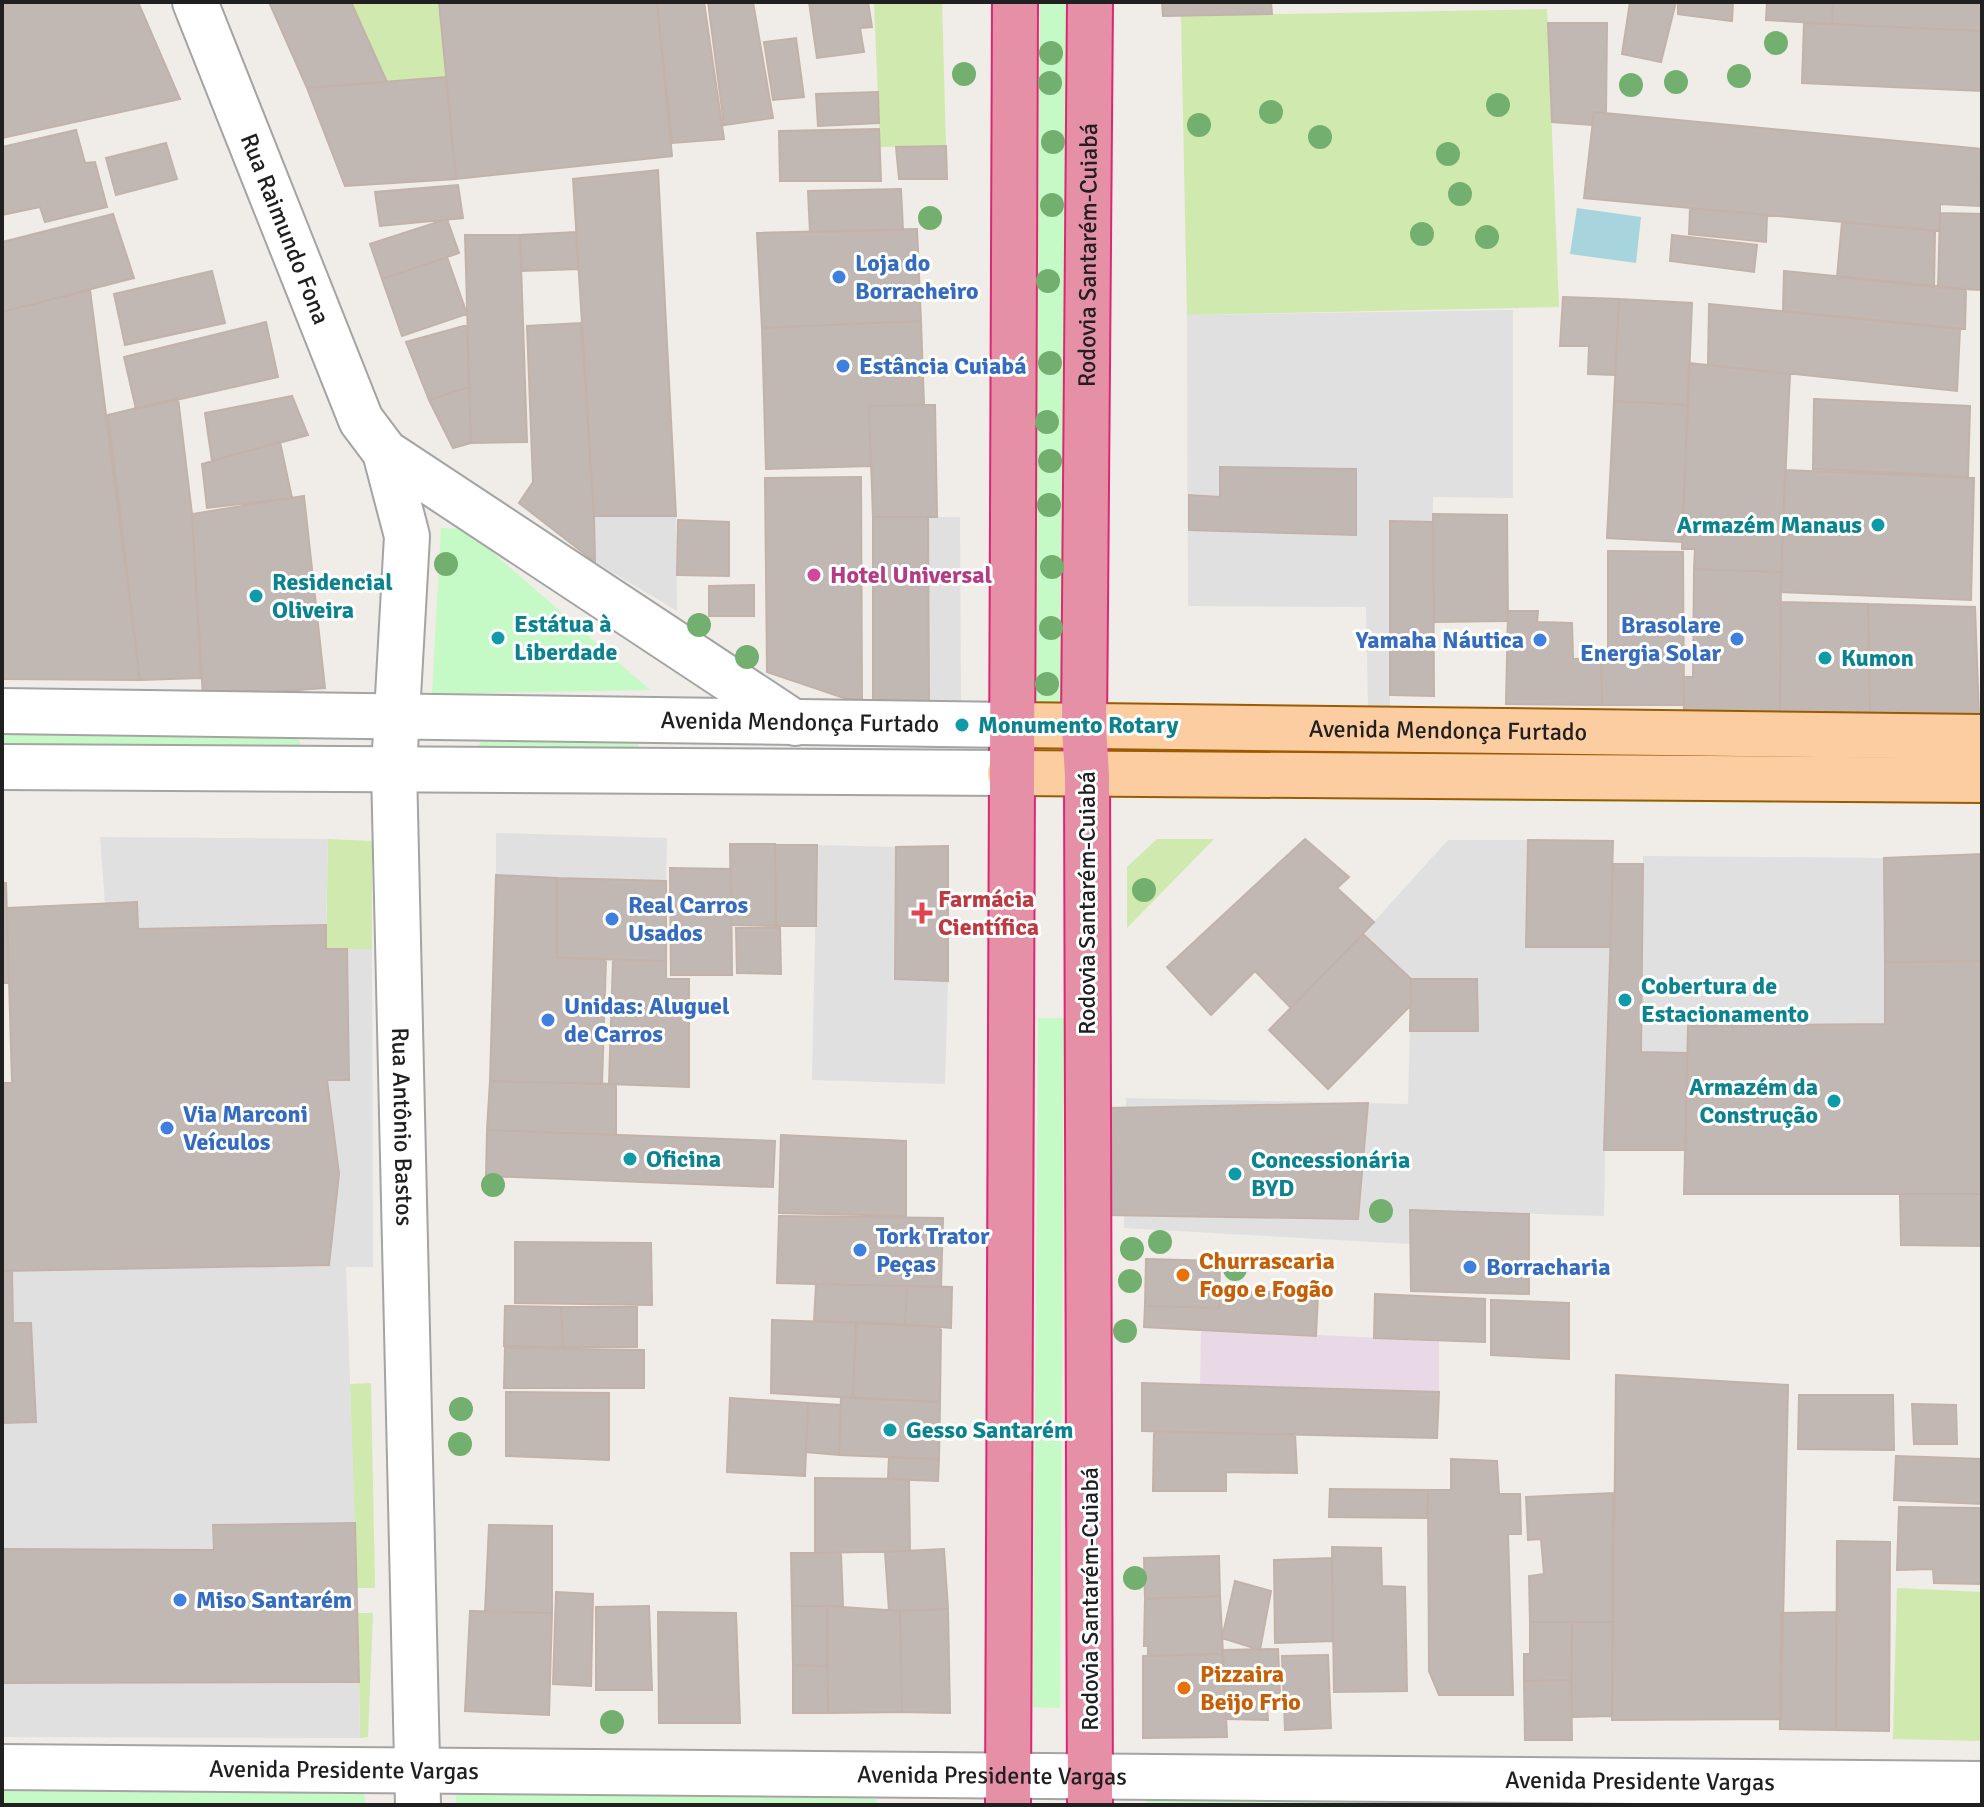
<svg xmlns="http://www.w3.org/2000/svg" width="1984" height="1807" font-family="Signika,sans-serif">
<rect width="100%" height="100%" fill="#f0ece7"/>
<path fill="#e9d9e7" d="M1201,1329L1439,1341V1392L1200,1386Z"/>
<path fill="#d0e9ae" d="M351,2H439L446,77L387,82Z
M874,2H942L946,146L880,147Z
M1547,9L1559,307L1187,315L1181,16Z
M328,839L372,841V949H326Z
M1157,839H1214L1127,928V867Z
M371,1383L375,1588H356L350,1384Z
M1897,1588L1982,1592V1741L1893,1739Z
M358,1613H373L368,1737L360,1738Z"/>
<path fill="#c5f9c5" d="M1040,2H1071L1067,706L1033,704Z
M441,528L466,529L650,690L432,694Z
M2,729L296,730L303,753L2,750Z
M485,735L638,737V758L477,748Z
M1475,784L1772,787L1773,803L1475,801Z
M1038,1018H1064L1060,1708L1033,1707Z
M2,1781L350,1784L364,1794L366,1805H2Z
M456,1792L877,1799V1805H456Z
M1146,1799L1645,1800L1654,1805H1146Z"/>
<path fill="#e0e0e0" d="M1513,310V498L1433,497V522L1390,521V706H1368L1366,607L1188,606L1187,315Z
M594,516H676L677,611L595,562Z
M928,517H960L961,708H929Z
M496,833L667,838L666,881L496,875Z
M100,837L328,839L326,925L138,929L105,904Z
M1448,840H1528L1527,947H1610L1613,864H1643V856L1884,858L1885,1024L1688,1026L1686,1150H1605L1604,1216L1411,1210L1410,1244L1124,1228L1126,1098L1408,1104L1410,1031L1478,1030L1477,980L1411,979L1363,934Z
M817,845L896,847L895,978L948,981L945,1084L812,1080Z
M347,949H372L373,1267H346L355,1523L214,1525V1550L2,1549V1271L329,1265L339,1174L327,1080H348Z
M359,1682L360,1738L2,1737V1683Z"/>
<path fill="#a8d5dd" d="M1577,208L1641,217L1636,263L1570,254Z"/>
<path fill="#c1b8b3" stroke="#c2b2a9" stroke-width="2" d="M2,2H138L180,99L2,138Z
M269,2H351L387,82L307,88Z
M439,2H657L672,156L456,179Z
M657,2H704L724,139L672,143Z
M708,2H753L773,118L724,125Z
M809,2H868L872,27L860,28L864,52L817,58Z
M1162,2H1271L1272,14L1163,16Z
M1630,2H1676L1661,62L1622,54Z
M1678,2H1733L1732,21L1678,14Z
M1767,2H1833L1832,24L1766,20Z
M1833,2H1982V31L1832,24Z
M1548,23H1607L1606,113L1594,112L1592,125L1552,122Z
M1804,23L1982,31L1981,91L1802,83Z
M796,38L804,97L773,100L764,42Z
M446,77L456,179L345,186L307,88Z
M878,92L879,123L818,126L816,94Z
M1594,112L1982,149L1980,206L1940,204V231L1584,198Z
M879,129L881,181H780L779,131Z
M76,130L85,163L95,162L107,207L45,222L40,207L2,215V147Z
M166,143L177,179L116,195L106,158Z
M946,146L947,179H899L896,147Z
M658,170L676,516H594L573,179Z
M458,185L463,218L380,226L375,192Z
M901,189L903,230L810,232L808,191Z
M1690,208L1767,215L1766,242L1689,234Z
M1940,213L1982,214V290L1938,288Z
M113,214L134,278L2,312V242Z
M447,219L459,253L382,279L370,244Z
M1842,222L1935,231L1934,287L1837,277Z
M917,229L921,321L762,328L757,233Z
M576,232L578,269L522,271L520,235Z
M465,235H520L527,442L471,443Z
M1672,235L1757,245L1754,272L1670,261Z
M447,257L467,314L402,336L382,279Z
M212,271L225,323L125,345L114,294Z
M1784,271L1966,289L1965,329L1783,311Z
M90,290L140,680L2,679V312Z
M1563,297L1619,299L1615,375L1588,374L1589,346H1560Z
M1619,299L1692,303L1688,405L1614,401Z
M1709,304L1960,329L1957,391L1708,365Z
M921,321L924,405L869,406L871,466L766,469L762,328Z
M266,322L278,377L136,409L124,357Z
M581,323L594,516L595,562L519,503L533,482L527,326Z
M467,325L469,387L429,400L406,342Z
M1689,363L1790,374L1781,572L1694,569L1695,549H1682Z
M469,387L471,443L453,448L429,400Z
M292,396L308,435L212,461L205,413Z
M178,398L192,514L201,678L140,680L108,415Z
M1814,399L1970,406L1968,476L1813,469Z
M1614,401L1688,405L1682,542L1607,538Z
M924,405H935L937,517H873L869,406Z
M280,442L292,498L207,508L202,464Z
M1220,467L1356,469V535L1189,530V495L1220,497Z
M1785,470L1974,478L1971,600L1781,592Z
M861,477L862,704L767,672L765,478Z
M304,496L325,688L203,697L192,514Z
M1433,514L1507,515L1508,621L1434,622Z
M873,517H928L929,708L873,706Z
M678,520L729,522V576L677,575Z
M1390,521L1433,522L1434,696L1390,695Z
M1608,551L1683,552L1684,705H1602L1601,658L1608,659Z
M1694,569L1781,572L1780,713L1684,711L1683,677H1693Z
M754,585V616H709V586Z
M1781,602L1868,604L1870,713H1780Z
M1868,604L1975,607L1979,716L1870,713Z
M1508,611H1538L1537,622L1572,623L1573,659L1601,658L1602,705L1506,704Z
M1305,839L1349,877L1337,888L1374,922L1291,1008L1255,971L1211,1015L1167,967Z
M1528,840L1613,841L1610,947H1526Z
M730,844H775L776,926L731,925Z
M775,844L817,845L816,926H776Z
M948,846V981L895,979L896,847Z
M1982,854V961L1885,962L1884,858Z
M1613,864H1643L1641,1052L1687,1053L1686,1150H1604Z
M670,868L731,869L732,975H671Z
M496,875L557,878V958L606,959L602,1084L490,1081Z
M557,878L666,881V961L557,958Z
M2,883H6L9,983H2Z
M137,902L138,929L326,925V949H347L349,1080H327L339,1174L329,1265L2,1271V1083H12L7,908Z
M736,928H780L781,974L737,973Z
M1363,934L1411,979V1005L1328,1089L1269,1030Z
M613,960L666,961V979H689V1087L609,1084Z
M1982,961V1194H1684L1688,1026L1885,1024V962Z
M1411,979H1477L1478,1031H1410Z
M490,1081L616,1084V1135L487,1130Z
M1368,1103L1358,1219L1106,1215L1111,1134L1108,1108Z
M487,1130L775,1141L773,1187L486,1176Z
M781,1135L906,1141V1216L779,1213Z
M1900,1194H1982V1246L1901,1245Z
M1410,1210L1529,1214V1294L1411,1291Z
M779,1216L943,1218L941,1287L777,1283Z
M515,1242L651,1243L652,1305L515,1303Z
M1146,1259L1220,1261L1219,1308L1145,1306Z
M12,1270L13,1323H31L36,1422L2,1423V1271Z
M816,1284L907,1286L905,1324L814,1321Z
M907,1286L952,1287L951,1328L905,1324Z
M1220,1289L1318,1295L1316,1336L1144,1327L1145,1306L1219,1308Z
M1375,1294L1485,1299V1342L1374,1338Z
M1491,1300L1569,1303V1359L1491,1355Z
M505,1306L561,1307L563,1347L504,1346Z
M561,1307H637V1347H563Z
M772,1320L856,1323L853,1398L771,1393Z
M856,1323L941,1327L940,1402L853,1398Z
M505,1348L644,1350V1388H504Z
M1616,1375L1788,1385L1781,1719L1612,1720Z
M1142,1383L1439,1392L1437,1438L1142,1431Z
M506,1392L609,1393V1460L506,1456Z
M1799,1395H1893L1894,1450L1798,1449Z
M841,1397L940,1402L939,1459L839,1455Z
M730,1398L808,1403L805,1476L727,1472Z
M808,1403L841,1405L839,1455L806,1452Z
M1912,1404L1956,1405L1957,1444H1914Z
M1154,1432L1295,1434L1297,1473L1226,1472V1491H1153Z
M1896,1456L1982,1459V1504L1894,1500Z
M889,1457L939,1459L938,1481L888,1479Z
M1451,1459L1497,1461L1499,1494H1520L1521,1534H1508L1513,1695H1439L1429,1671L1428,1490H1451Z
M815,1478L909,1479L910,1551L815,1553Z
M1330,1489L1428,1490L1427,1518L1329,1517Z
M1613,1493L1612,1622H1530L1529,1576L1544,1574L1541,1539L1528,1540L1526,1497Z
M1899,1507L1982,1508V1584L1934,1583L1933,1569L1897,1570Z
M355,1523L359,1682L2,1683V1549L214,1550L213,1525Z
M489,1525L552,1526V1613L485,1612Z
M1837,1541L1890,1542L1889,1731L1836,1730Z
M1332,1547L1381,1548L1382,1586L1405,1587L1407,1691L1334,1692Z
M944,1549L948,1609L889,1611L885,1552Z
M791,1553H841L843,1606H792Z
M1219,1556L1220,1596L1145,1599L1144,1558Z
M1332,1558L1333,1641L1275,1643L1274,1560Z
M1235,1581L1271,1591L1260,1650L1222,1638Z
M556,1592L593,1594L591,1686L553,1684Z
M1220,1596L1223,1654L1148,1656V1646H1144L1145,1599Z
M649,1606L652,1690H596V1607Z
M792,1606H827V1666L793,1665Z
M827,1606L900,1611L902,1712L828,1713Z
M948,1609L950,1713L902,1712L900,1611Z
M470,1611L552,1613L549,1715L465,1711Z
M658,1612L736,1613L740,1723H659Z
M1836,1612V1730L1780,1729L1781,1613Z
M1530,1622H1572L1571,1680L1524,1681V1654H1530Z
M1572,1622H1612V1716L1572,1717Z
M1278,1649L1280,1693H1266L1268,1720L1226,1719L1222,1650Z
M1223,1654L1227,1737L1143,1738V1656Z
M1328,1655L1331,1728L1285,1730L1282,1656Z
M793,1665L827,1666L828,1713H793Z
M1571,1680L1572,1740H1525L1524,1681Z"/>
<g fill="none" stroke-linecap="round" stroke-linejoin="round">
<g stroke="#a4a4a4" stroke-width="48">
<g id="minor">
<path id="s1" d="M195,2L361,420L385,452L795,723"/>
<path id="s2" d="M385,452L407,536L394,768L418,1805"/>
<path id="s3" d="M2,711L1012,725"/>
<path d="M2,767L1010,773"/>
<path id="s4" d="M2,1767L1982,1784"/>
</g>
</g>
<g stroke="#9a5c02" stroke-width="48">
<g id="major">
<path id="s5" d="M1012,725L1982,737"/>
<path d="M1010,773L1982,780"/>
</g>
</g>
<g stroke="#d92973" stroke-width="48">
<g id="highway">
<path d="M1008,1805L1015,2"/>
<path id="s6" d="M1090,1805L1087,775L1084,728L1090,2"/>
</g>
</g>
<use href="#minor" stroke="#fff" stroke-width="44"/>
<use href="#major" stroke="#fbcda1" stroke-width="44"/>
<use href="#highway" stroke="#e690a7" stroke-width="44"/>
</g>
<g fill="#73b070">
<circle cx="1776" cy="43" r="12"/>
<circle cx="1051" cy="53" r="12"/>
<circle cx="964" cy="74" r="12"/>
<circle cx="1739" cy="76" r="12"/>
<circle cx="1676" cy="82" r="12"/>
<circle cx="1050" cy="83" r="12"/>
<circle cx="1631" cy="85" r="12"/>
<circle cx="1498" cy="105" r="12"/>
<circle cx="1271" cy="112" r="12"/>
<circle cx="1199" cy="125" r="12"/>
<circle cx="1320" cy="137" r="12"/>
<circle cx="1053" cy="142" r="12"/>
<circle cx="1448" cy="154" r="12"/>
<circle cx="1460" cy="194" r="12"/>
<circle cx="1052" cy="205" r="12"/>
<circle cx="930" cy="218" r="12"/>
<circle cx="1422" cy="234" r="12"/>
<circle cx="1487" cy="237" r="12"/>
<circle cx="1048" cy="281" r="12"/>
<circle cx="1050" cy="363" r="12"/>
<circle cx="1047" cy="422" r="12"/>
<circle cx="1050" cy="461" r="12"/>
<circle cx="1049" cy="505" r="12"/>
<circle cx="446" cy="564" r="12"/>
<circle cx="1052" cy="567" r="12"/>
<circle cx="699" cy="625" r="12"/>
<circle cx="1051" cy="628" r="12"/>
<circle cx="747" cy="657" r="12"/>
<circle cx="1047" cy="684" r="12"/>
<circle cx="1144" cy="890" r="12"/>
<circle cx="493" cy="1185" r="12"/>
<circle cx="1381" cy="1211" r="12"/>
<circle cx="1160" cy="1242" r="12"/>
<circle cx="1132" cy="1249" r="12"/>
<circle cx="1235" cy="1269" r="12"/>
<circle cx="1130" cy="1281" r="12"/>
<circle cx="1125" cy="1331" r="12"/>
<circle cx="461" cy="1409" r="12"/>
<circle cx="460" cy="1444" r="12"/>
<circle cx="1135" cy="1578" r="12"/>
<circle cx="612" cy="1722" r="12"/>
</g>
<g fill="#3f7fe0" stroke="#fff" stroke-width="3">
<circle cx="839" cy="277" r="8"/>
<circle cx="843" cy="366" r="8"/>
<circle cx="1737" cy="639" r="8"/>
<circle cx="1540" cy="640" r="8"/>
<circle cx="612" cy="919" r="8"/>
<circle cx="548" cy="1020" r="8"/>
<circle cx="167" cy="1128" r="8"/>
<circle cx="860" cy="1250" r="8"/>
<circle cx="1470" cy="1267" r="8"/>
<circle cx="180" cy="1600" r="8"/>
</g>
<g fill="#0f9aa8" stroke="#fff" stroke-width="3">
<circle cx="1878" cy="525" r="8"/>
<circle cx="256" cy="596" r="8"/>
<circle cx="498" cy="638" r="8"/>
<circle cx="1825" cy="658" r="8"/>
<circle cx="962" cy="725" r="8"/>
<circle cx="1625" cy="1000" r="8"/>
<circle cx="1834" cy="1101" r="8"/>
<circle cx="630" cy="1159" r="8"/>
<circle cx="1235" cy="1174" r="8"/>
<circle cx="890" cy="1430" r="8"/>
</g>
<circle fill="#d1479c" stroke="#fff" stroke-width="3" cx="814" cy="575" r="8"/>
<path fill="#e0444e" stroke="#fff" stroke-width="3" d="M918 901h8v8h8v8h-8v8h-8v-8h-8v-8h8z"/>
<g fill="#e8710a" stroke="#fff" stroke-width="3">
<circle cx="1183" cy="1275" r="8"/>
<circle cx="1184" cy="1688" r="8"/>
</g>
<g text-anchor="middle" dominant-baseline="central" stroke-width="6" stroke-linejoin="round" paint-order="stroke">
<g font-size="24" fill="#202020" stroke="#fff">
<text stroke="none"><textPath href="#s1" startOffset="244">Rua Raimundo Fona</textPath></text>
<text stroke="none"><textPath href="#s6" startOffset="1550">Rodovia Santarém-Cuiabá</textPath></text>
<text stroke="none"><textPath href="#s3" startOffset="798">Avenida Mendonça Furtado</textPath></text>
<text stroke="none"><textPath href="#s5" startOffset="436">Avenida Mendonça Furtado</textPath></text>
<text transform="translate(1087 903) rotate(-90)">Rodovia Santarém-Cuiabá</text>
<text stroke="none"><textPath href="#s2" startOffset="678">Rua Antônio Bastos</textPath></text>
<text transform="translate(1090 1599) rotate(-90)">Rodovia Santarém-Cuiabá</text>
<text stroke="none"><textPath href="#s4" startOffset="342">Avenida Presidente Vargas</textPath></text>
<text stroke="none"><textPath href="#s4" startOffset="990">Avenida Presidente Vargas</textPath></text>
<text stroke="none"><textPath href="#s4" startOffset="1638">Avenida Presidente Vargas</textPath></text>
</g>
<g font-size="24" font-weight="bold" fill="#366cbe" stroke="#fff" text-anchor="start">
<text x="855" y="263">Loja do<tspan x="855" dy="28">Borracheiro</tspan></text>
<text x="859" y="366">Estância Cuiabá</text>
<text x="1721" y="625" text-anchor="end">Brasolare<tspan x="1721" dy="28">Energia Solar</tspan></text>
<text x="1524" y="640" text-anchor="end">Yamaha Náutica</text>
<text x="628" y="905">Real Carros<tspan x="628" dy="28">Usados</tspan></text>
<text x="564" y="1006">Unidas: Aluguel<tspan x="564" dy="28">de Carros</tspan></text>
<text x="183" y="1114">Via Marconi<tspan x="183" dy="28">Veículos</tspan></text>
<text x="876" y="1236">Tork Trator<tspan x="876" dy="28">Peças</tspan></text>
<text x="1486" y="1267">Borracharia</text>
<text x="196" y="1600">Miso Santarém</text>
</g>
<g font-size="24" font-weight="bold" fill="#0d838f" stroke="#fff" text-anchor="start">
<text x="1862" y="525" text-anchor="end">Armazém Manaus</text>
<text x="272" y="582">Residencial<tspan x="272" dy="28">Oliveira</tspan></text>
<text x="514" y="624">Estátua à<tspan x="514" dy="28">Liberdade</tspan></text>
<text x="1841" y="658">Kumon</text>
<text x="978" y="725">Monumento Rotary</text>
<text x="1641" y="986">Cobertura de<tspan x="1641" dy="28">Estacionamento</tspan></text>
<text x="1818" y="1087" text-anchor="end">Armazém da<tspan x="1818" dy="28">Construção</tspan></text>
<text x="646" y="1159">Oficina</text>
<text x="1251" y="1160">Concessionária<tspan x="1251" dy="28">BYD</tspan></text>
<text x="906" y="1430">Gesso Santarém</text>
</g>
<g font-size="24" font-weight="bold" fill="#b23c85" stroke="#fff" text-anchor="start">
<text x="830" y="575">Hotel Universal</text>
</g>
<g font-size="24" font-weight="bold" fill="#be3a42" stroke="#fff" text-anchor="start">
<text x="938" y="899">Farmácia<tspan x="938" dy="28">Científica</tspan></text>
</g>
<g font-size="24" font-weight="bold" fill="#c56008" stroke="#fff" text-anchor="start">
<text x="1199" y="1261">Churrascaria<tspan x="1199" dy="28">Fogo e Fogão</tspan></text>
<text x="1200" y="1674">Pizzaira<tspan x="1200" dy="28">Beijo Frio</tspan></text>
</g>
</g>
<rect width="1984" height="1807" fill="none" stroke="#202020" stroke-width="8"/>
</svg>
